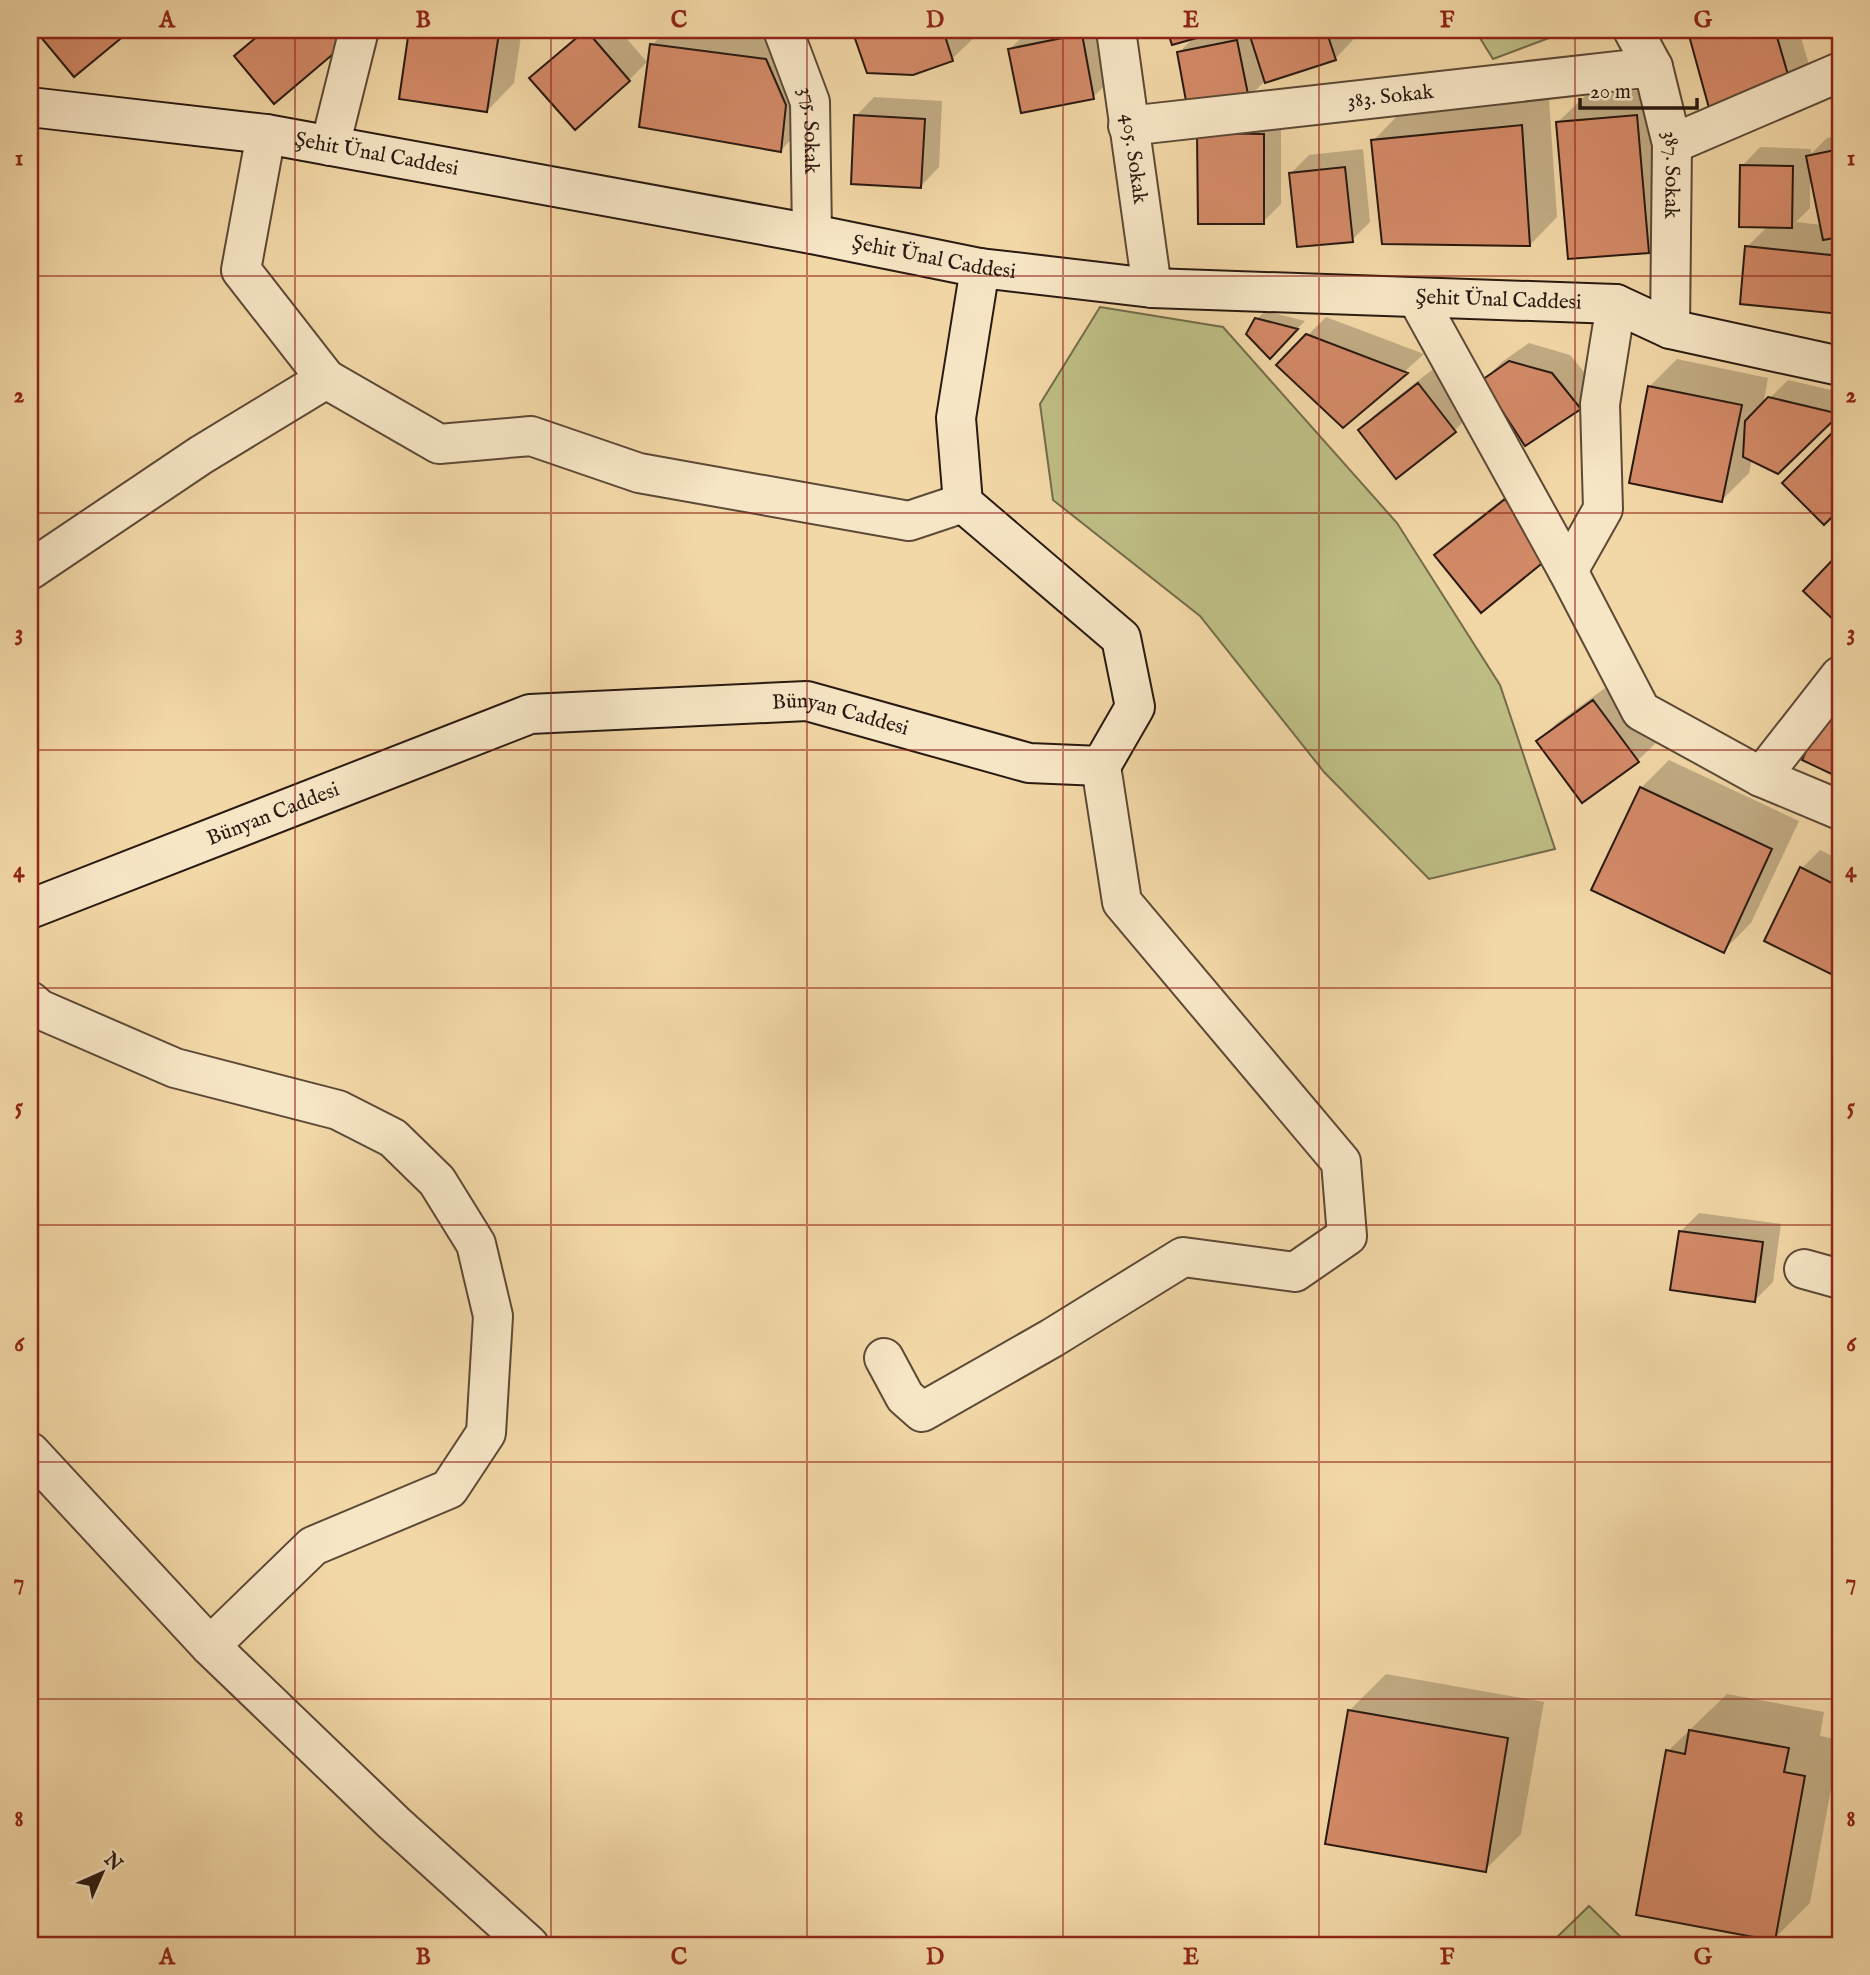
<svg xmlns="http://www.w3.org/2000/svg" width="1870" height="1975" font-family="'IM FELL English',serif">
<rect width="100%" height="100%" fill="#f3d8a7"/>
<filter id="stains"><feTurbulence type="fractalNoise" baseFrequency=".00286" numOctaves="4"/><feColorMatrix values="0 0 0 0 .2 0 0 0 0 .09 0 0 0 0 .02 0 0 0 .5 -.17"/></filter>
<radialGradient id="worn" r=".72"><stop offset=".6" stop-color="#630" stop-opacity="0"/><stop offset="1" stop-color="#630" stop-opacity=".3"/></radialGradient>
<path fill="#bebe85" stroke="#746c4a" stroke-width="2" d="M1475,30H1570L1493,59Z
M1100,307L1223,327L1397,523L1500,685L1555,849L1429,879L1324,772L1200,616L1053,500L1040,404Z
M1589,1906L1629,1945H1549Z"/>
<path fill="#0003" fill-rule="evenodd" d="M264,30H357L344,43L236,56Z
M411,30H522L514,83L487,111L401,98Z
M584,30H619L647,62L629,80L532,78Z
M667,30H778L808,123L780,151L652,45Z
M854,30H979L980,32L952,59L913,73L869,71Z
M1035,30H1102L1112,79L1093,97L1009,50L1028,31Z
M1169,30H1350L1353,40L1335,59L1265,81L1248,98L1179,52L1195,37L1173,43Z
M1692,30H1799L1809,65L1790,84L1690,32Z
M1664,88L1676,224L1648,251L1558,122L1586,95Z
M874,97L942,101L939,167L921,186L856,116Z
M1549,99L1557,217L1530,245L1373,141L1400,113Z
M1281,116V204L1263,222L1199,134Z
M1840,135V313L1742,303L1747,247L1768,226L1742,166L1760,147L1811,149V154L1827,138ZM1810,177L1822,225L1796,222L1810,208Z
M1363,149L1370,222L1352,240L1291,173L1309,155Z
M1265,311L1305,321L1270,357L1256,320Z
M1326,317L1424,354L1344,426L1278,365Z
M1529,343L1570,355L1598,389L1580,407L1526,443L1484,380L1502,362Z
M1677,359L1768,378L1763,405L1788,380L1840,392V411L1777,472L1752,459L1749,473L1722,500L1649,387Z
M1437,366L1473,412L1455,430H1360L1378,412Z
M1524,482L1568,537L1436,555L1454,537Z
M1612,683L1656,743L1637,761L1538,742L1557,723Z
M1669,760L1799,821L1751,923L1723,951L1641,788Z
M1820,850L1840,860L1839,976L1802,868Z
M1699,1213L1781,1224L1773,1282L1755,1300L1680,1232Z
M1386,1674L1544,1702L1521,1834L1485,1870L1350,1710Z
M1727,1694L1824,1712L1820,1736L1840,1740L1810,1903L1774,1939L1668,1751Z"/>
<path fill="#d48a68" stroke="#291910" stroke-width="2" d="M35,30H131L74,77Z
M265,30H333L345,44L274,104L234,56Z
M409,30H480L499,33L487,112L399,99Z
M586,30L630,81L575,130L529,78Z
M852,30H943L953,61L913,75L867,73Z
M1167,30H1225L1172,45Z
M1248,30H1326L1336,60L1265,83Z
M1696,30H1775L1791,85L1709,108L1688,32Z
M1082,34L1094,99L1021,113L1008,49Z
M1237,40L1249,99L1188,112L1177,52Z
M650,44L766,59L786,105L781,152L639,127Z
M854,115L925,119L921,188L851,184Z
M1637,115L1649,253L1568,259L1556,122Z
M1522,125L1530,246L1382,244L1371,140Z
M1197,133L1264,134V224H1198Z
M1840,149V237L1823,240L1806,156Z
M1740,165L1793,166L1792,228L1739,227Z
M1345,167L1353,242L1297,247L1289,173Z
M1745,246L1840,256V314L1740,304Z
M1255,318L1298,329L1270,359L1246,334Z
M1306,334L1408,373L1343,428L1276,365Z
M1509,361L1552,373L1581,409L1525,446L1482,380Z
M1418,383L1456,432L1396,479L1358,430Z
M1648,386L1742,405L1722,502L1629,483Z
M1768,397L1840,414L1778,474L1743,457L1745,421Z
M1840,425V509L1824,525L1782,483Z
M1505,499L1551,556L1481,613L1434,555Z
M1840,552V626L1803,591Z
M1829,699L1840,704V778L1802,760Z
M1593,700L1639,762L1582,803L1536,741Z
M1640,787L1772,849L1724,953L1591,890Z
M1800,867L1840,887L1839,978L1764,941Z
M1679,1231L1763,1242L1755,1302L1670,1290Z
M1348,1710L1508,1738L1486,1872L1325,1844Z
M1689,1730L1789,1748L1784,1772L1805,1776L1775,1941L1636,1915L1666,1750L1685,1754Z"/>
<g fill="none" stroke-linecap="round" stroke-linejoin="round">
<g stroke="#5c4936" stroke-width="42">
<g id="street">
<path id="s1" d="M783,30L810,102L812,234"/>
<path id="s2" d="M1116,30L1152,288"/>
<path id="s3" d="M1633,30L1653,67L1672,144L1670,329"/>
<path id="s4" d="M1128,126L1653,67"/>
<path d="M1672,144L1840,72"/>
<path d="M330,146L359,30"/>
<path d="M1417,298L1568,571L1641,711L1761,777L1840,810"/>
<path d="M326,379L439,444L531,436L639,473L909,521L963,503"/>
<path d="M30,570L201,455L326,379L241,270L266,134"/>
<path d="M1568,571L1603,509L1600,404L1616,304"/>
<path d="M1761,777L1840,676"/>
<path d="M30,1001L39,1009L175,1068L338,1110L393,1138L437,1181L476,1244L493,1316L486,1433L449,1489L313,1546L210,1646"/>
<path d="M1804,1269L1840,1279"/>
<path d="M884,1358L905,1397L922,1412L1052,1338L1183,1257L1295,1272L1347,1236L1341,1162L1122,902L1101,766"/>
<path d="M30,1452L210,1646L394,1823L529,1945"/>
</g>
</g>
<g stroke="#291910" stroke-width="42">
<g id="secondary">
<path id="s5" d="M30,107L266,134L812,234L980,268L1152,288L1616,304L1670,329L1840,366"/>
<path id="s6" d="M30,909L530,714L807,701L1029,763L1101,766L1135,707L1121,638L963,503L956,418L980,268"/>
</g>
</g>
<use href="#street" stroke="#f7e6c6" stroke-width="38"/>
<use href="#secondary" stroke="#f7e6c6" stroke-width="38"/>
</g>
<path fill="none" stroke="#8f2418" stroke-width="2" stroke-opacity="0.55" d="M295,30V1945M551,30V1945M807,30V1945M1063,30V1945M1319,30V1945M1575,30V1945M30,276H1840M30,513H1840M30,750H1840M30,988H1840M30,1225H1840M30,1462H1840M30,1699H1840"/>
<g text-anchor="middle" dominant-baseline="central" stroke-width="6" stroke-linejoin="round" paint-order="stroke">
<g font-size="21" fill="#291910" stroke="#f7e6c6">
<text stroke="none"><textPath href="#s4" startOffset="264">383. Sokak</textPath></text>
<text stroke="none"><textPath href="#s1" startOffset="105">375. Sokak</textPath></text>
<text stroke="none"><textPath href="#s5" startOffset="350">Şehit Ünal Caddesi</textPath></text>
<text stroke="none"><textPath href="#s2" startOffset="130">405. Sokak</textPath></text>
<text stroke="none"><textPath href="#s3" startOffset="152">387. Sokak</textPath></text>
<text stroke="none"><textPath href="#s5" startOffset="917">Şehit Ünal Caddesi</textPath></text>
<text stroke="none"><textPath href="#s5" startOffset="1484">Şehit Ünal Caddesi</textPath></text>
<text stroke="none"><textPath href="#s6" startOffset="849">Bünyan Caddesi</textPath></text>
<text stroke="none"><textPath href="#s6" startOffset="261">Bünyan Caddesi</textPath></text>
</g>
</g>
<rect width="1870" height="1975" fill="none" stroke="#f3d8a7" stroke-width="77"/>
<g transform="translate(102 1873) rotate(45)" stroke="#f7e6c6" stroke-width="5" paint-order="stroke">
<path d="M0-5L12 26L0 18L-12 26Z" fill="#291910"/>
<text y="-10" font-size="19" font-weight="bold" text-anchor="middle" fill="#291910">N</text>
</g>
<path d="M1580 98v10h117v-10" fill="none" stroke="#291910" stroke-width="3.5"/>
<text x="1590" y="98" font-size="21" fill="#291910" stroke="#f7e6c6" stroke-width="5" paint-order="stroke">20 m</text>
<rect x="38" y="38" width="1794" height="1899" fill="none" stroke="#8f2418" stroke-width="2.5"/>
<g font-size="23" text-anchor="middle" font-weight="bold" fill="#8f2418">
<text x="167" y="27">A</text>
<text x="423" y="27">B</text>
<text x="679" y="27">C</text>
<text x="935" y="27">D</text>
<text x="1191" y="27">E</text>
<text x="1447" y="27">F</text>
<text x="1703" y="27">G</text>
<text x="19" y="165">1</text>
<text x="1851" y="165">1</text>
<text x="19" y="402">2</text>
<text x="1851" y="402">2</text>
<text x="19" y="640">3</text>
<text x="1851" y="640">3</text>
<text x="19" y="877">4</text>
<text x="1851" y="877">4</text>
<text x="19" y="1114">5</text>
<text x="1851" y="1114">5</text>
<text x="19" y="1351">6</text>
<text x="1851" y="1351">6</text>
<text x="19" y="1589">7</text>
<text x="1851" y="1589">7</text>
<text x="19" y="1826">8</text>
<text x="1851" y="1826">8</text>
<text x="167" y="1964">A</text>
<text x="423" y="1964">B</text>
<text x="679" y="1964">C</text>
<text x="935" y="1964">D</text>
<text x="1191" y="1964">E</text>
<text x="1447" y="1964">F</text>
<text x="1703" y="1964">G</text>
</g>
<rect width="100%" height="100%" filter="url(#stains)"/>
<rect width="100%" height="100%" fill="url(#worn)"/>
</svg>
